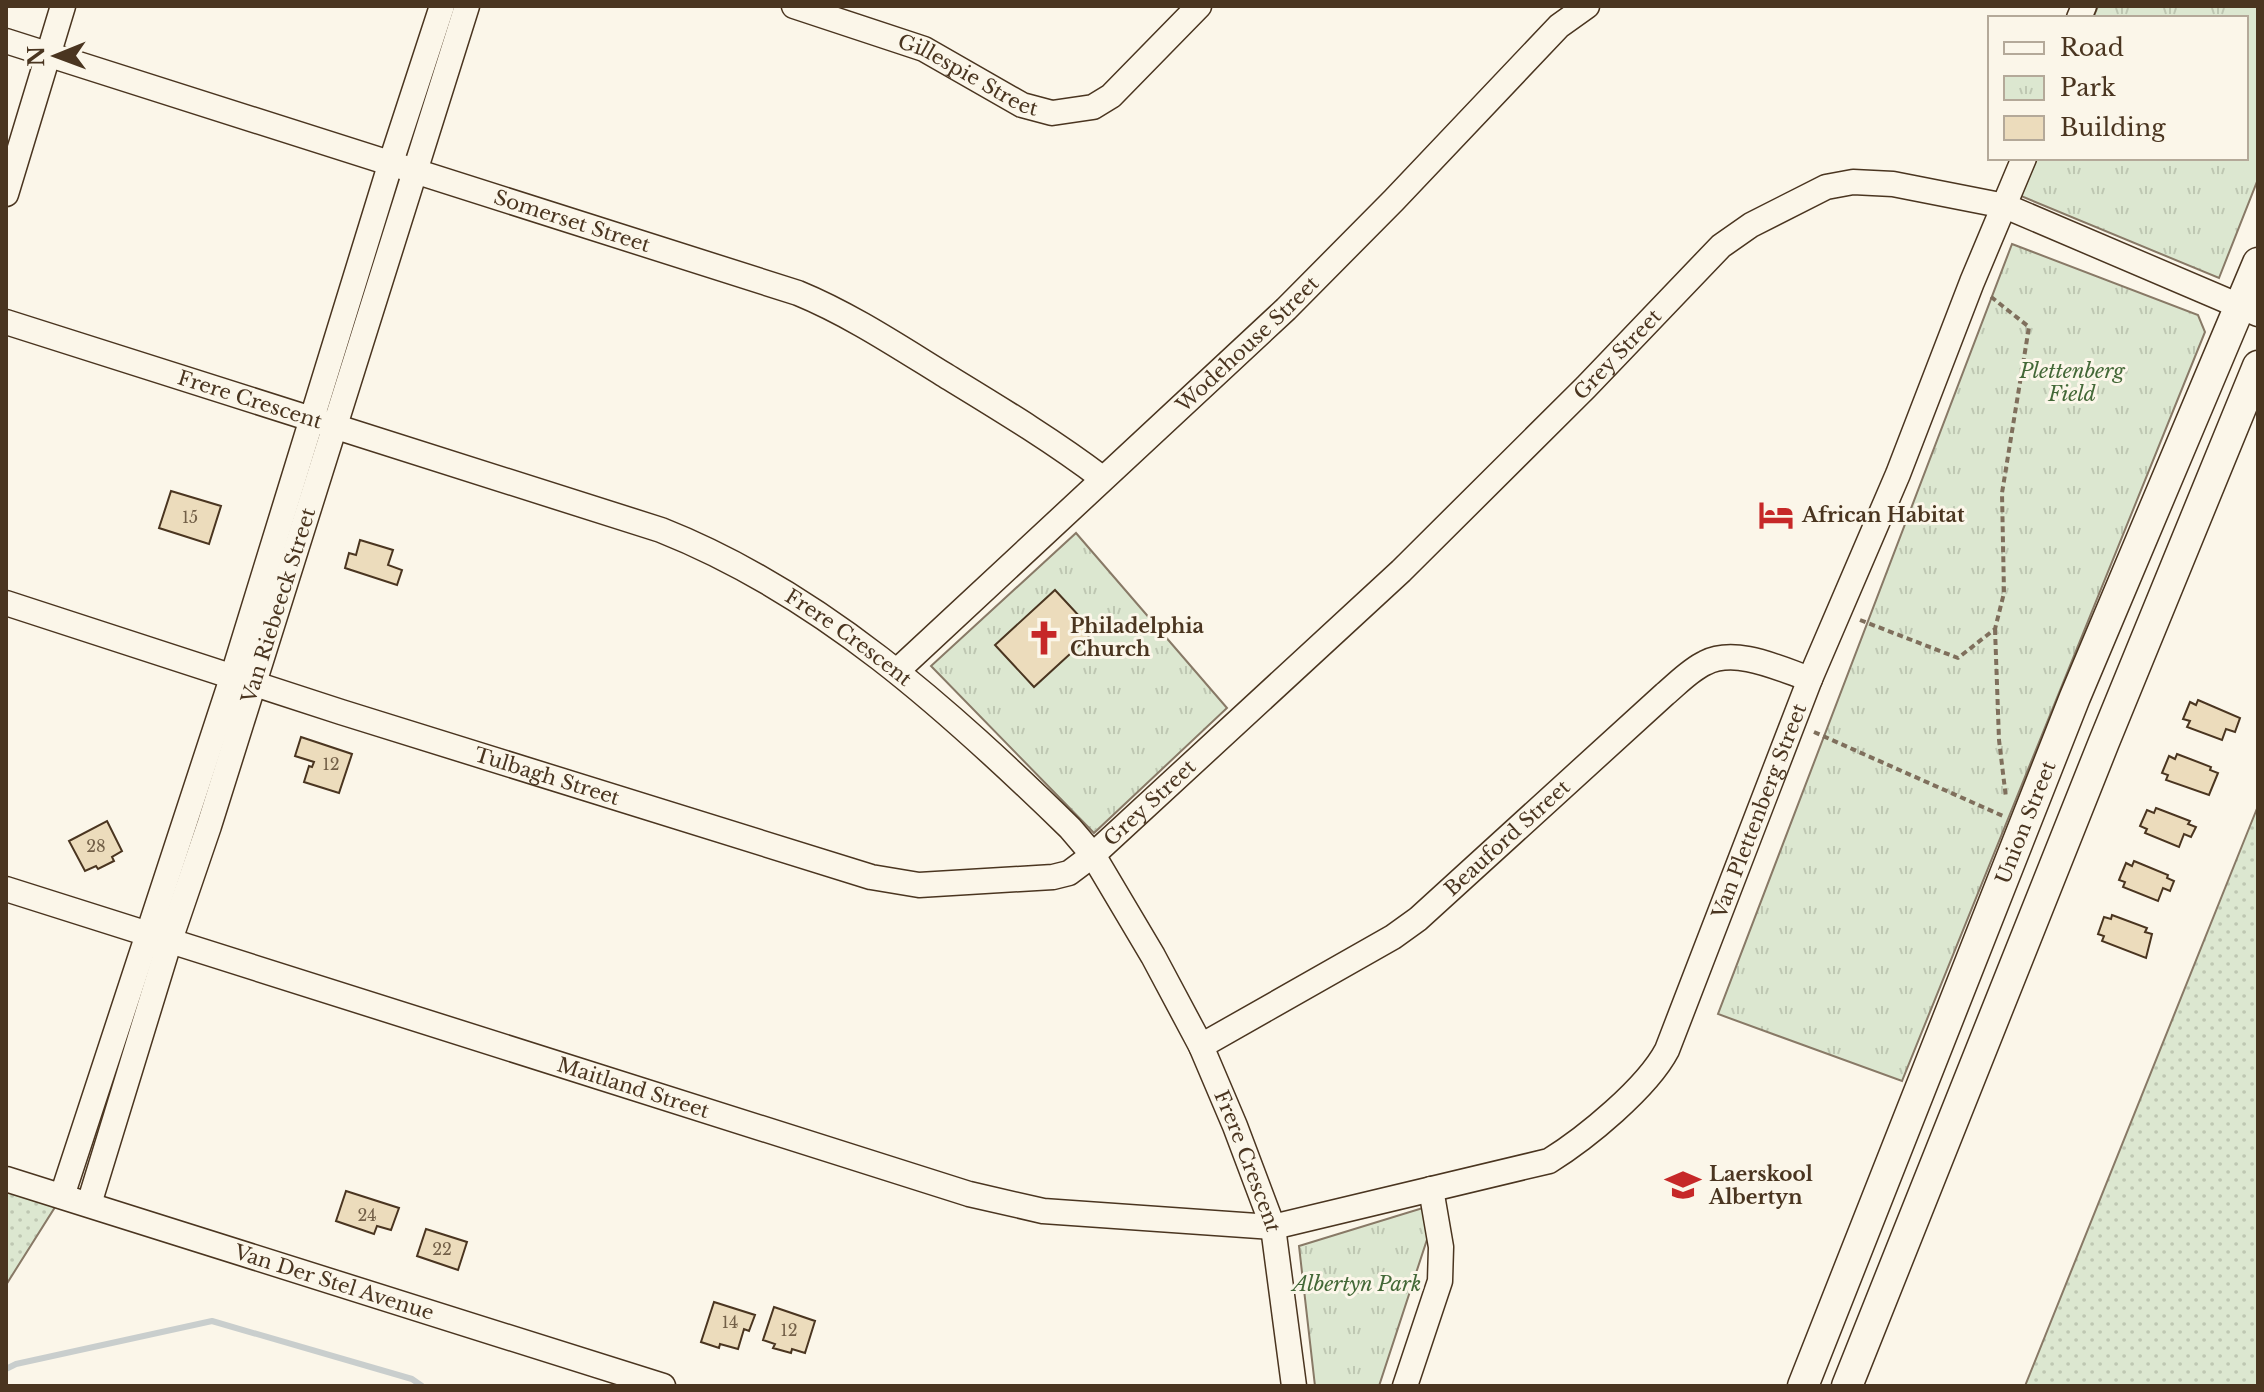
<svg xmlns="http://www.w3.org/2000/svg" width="2264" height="1392" font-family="'Libre Baskerville',serif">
<defs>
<pattern id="grass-dots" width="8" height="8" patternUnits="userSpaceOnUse" patternTransform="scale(2)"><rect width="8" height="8" fill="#dce7d0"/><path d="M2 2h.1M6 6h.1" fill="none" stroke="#bec7b2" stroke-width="1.8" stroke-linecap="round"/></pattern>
<pattern id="park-tufts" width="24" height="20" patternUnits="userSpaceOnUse" patternTransform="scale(2)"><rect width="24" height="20" fill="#dce7d0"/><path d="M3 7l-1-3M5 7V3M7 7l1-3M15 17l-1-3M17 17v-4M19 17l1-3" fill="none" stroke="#bec7b2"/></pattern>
</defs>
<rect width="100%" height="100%" fill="#fbf6e9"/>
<path fill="url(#grass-dots)" stroke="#887966" stroke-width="2" d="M2258,806V1386H2025Z
M6,1179L62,1196L6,1285Z"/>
<path fill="url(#park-tufts)" stroke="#887966" stroke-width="2" d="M2098,6H2258V179L2219,278L2021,196L2037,158H2246V18H2093Z
M2012,244L2198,315L2205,332L1902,1081L1718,1014Z
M1076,533L1227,708L1094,833L931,666Z
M1439,1203L1379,1386H1315L1299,1246Z"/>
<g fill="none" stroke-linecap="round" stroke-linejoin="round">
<path stroke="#c9cecd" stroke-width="6" d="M6,1369L16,1364L212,1321L412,1379L422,1386"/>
</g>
<path fill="#ecdcbc" stroke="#4a3520" stroke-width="2" d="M171,491L221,506L209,544L159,528Z
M360,540L393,550L388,565L402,570L397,585L345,568L349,553L356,555Z
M1055,590L1094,632L1034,687L995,645Z
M2198,700L2240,718L2235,732L2226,729L2222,740L2187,727L2190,721L2183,719L2190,702L2196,705Z
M301,737L352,754L339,793L304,782L309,766L312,767L314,762L295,756Z
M2177,754L2211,767L2210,770L2218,773L2209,795L2166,780L2168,775L2162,773L2169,756L2175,759Z
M2156,808L2190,821L2188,824L2196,827L2191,837L2184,834L2179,847L2145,833L2147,829L2140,826L2147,810L2154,813Z
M107,821L122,851L112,857L114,861L98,869L96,866L85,871L69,841Z
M2134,861L2168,875L2167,878L2174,881L2170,891L2163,888L2158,901L2123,887L2125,882L2119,880L2126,863L2132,866Z
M2112,915L2147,928L2145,932L2152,934L2146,958L2102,941L2104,936L2098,934L2104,917L2111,919Z
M346,1191L399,1208L391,1230L377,1226L374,1234L336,1221Z
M426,1229L467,1242L458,1270L417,1256Z
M714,1302L755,1315L749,1331L744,1329L738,1349L720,1344L719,1348L701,1342Z
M774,1307L815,1321L805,1353L792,1349L791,1353L773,1348L775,1344L763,1340Z"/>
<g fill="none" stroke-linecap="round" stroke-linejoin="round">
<g stroke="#4a3520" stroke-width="27">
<g id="minor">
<path id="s1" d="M794,6L924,49L1022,105L1052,113L1093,107L1111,96L1199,6"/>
<path d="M2079,18L2084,6"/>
<path id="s2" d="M6,41L798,293C849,314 896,345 943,374C997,407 1052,440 1102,478"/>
<path d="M6,194L63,6"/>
<path id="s3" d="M6,322L661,530C820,593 949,710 1070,828L1093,855L1153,956L1201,1046L1235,1126L1273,1227L1294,1386"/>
<path id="s4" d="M6,603L341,712L871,877L919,885L1053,877L1069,873L1093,855L1401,571L1586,387L1721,246L1751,225L1826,187L1853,182L1893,184L2005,206L2258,314"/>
<path id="s5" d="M898,670L1286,309L1394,200L1559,26L1587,6"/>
<path id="s6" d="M6,889L969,1194L1043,1211L1273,1227L1549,1161C1586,1138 1647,1088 1667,1050L1810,679L1898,474L1972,282L2024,158"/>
<path id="s7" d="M1201,1046L1393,937L1418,919L1665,694C1677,684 1690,670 1705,663C1736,647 1780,669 1810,679"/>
<path id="s8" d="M6,1179L663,1386"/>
<path d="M62,1196L233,675L391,162L442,6"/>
<path id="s9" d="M89,1204L170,940L209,826L467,6"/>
<path d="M1405,1386L1440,1281L1441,1247L1431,1189"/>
</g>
</g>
<g stroke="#4a3520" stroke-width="33">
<g id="major">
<path id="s10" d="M1803,1386L2075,697L2258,263"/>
<path d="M1847,1386L2104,742L2258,366"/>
</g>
</g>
<path stroke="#7f6f5c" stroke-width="4" stroke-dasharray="6 4" stroke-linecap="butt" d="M1860,620L1958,658L1995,629L2004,593L2002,493L2029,327L1990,296
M1995,629L1999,740L2006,798
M1814,732L2003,816"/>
<use href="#minor" stroke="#fbf6e9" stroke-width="24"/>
<use href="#major" stroke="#fbf6e9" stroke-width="30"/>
</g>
<defs>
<g id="hotel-bare" transform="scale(2.76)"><path d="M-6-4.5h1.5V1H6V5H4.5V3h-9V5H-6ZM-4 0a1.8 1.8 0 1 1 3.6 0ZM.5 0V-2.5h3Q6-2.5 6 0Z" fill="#c62828" stroke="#fbf6e9" stroke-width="2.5" paint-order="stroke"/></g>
<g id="church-bare" transform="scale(2.76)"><path d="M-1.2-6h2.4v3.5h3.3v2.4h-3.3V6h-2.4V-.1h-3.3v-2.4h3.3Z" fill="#c62828" stroke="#fbf6e9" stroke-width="2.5" paint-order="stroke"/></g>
<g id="school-bare" transform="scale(2.76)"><path d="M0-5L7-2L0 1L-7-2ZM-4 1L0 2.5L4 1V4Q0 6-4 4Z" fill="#c62828" stroke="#fbf6e9" stroke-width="2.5" paint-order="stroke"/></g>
</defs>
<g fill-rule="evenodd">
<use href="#hotel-bare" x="1776" y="515"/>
<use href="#church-bare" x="1044" y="638"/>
<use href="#school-bare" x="1683" y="1185"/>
</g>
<g text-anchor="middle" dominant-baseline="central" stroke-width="6" stroke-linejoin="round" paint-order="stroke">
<g font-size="16" fill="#725f47">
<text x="190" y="517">15</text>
<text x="331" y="764">12</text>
<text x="96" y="846">28</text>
<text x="367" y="1215">24</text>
<text x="442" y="1249">22</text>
<text x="730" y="1322">14</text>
<text x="789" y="1330">12</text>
</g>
<g font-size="20" fill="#4a3520" stroke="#fbf6e9">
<text stroke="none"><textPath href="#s1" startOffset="188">Gillespie Street</textPath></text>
<text stroke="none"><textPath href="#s2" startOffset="594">Somerset Street</textPath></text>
<text stroke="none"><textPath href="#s5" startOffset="478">Wodehouse Street</textPath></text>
<text stroke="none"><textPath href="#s4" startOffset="1862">Grey Street</textPath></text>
<text stroke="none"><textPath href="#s3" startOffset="256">Frere Crescent</textPath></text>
<text stroke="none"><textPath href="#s9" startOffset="628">Van Riebeeck Street</textPath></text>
<text stroke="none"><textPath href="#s3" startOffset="904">Frere Crescent</textPath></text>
<text stroke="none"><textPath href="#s4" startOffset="568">Tulbagh Street</textPath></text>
<text stroke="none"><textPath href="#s4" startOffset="1214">Grey Street</textPath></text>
<text stroke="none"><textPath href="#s6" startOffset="2020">Van Plettenberg Street</textPath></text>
<text stroke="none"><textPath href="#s10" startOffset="606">Union Street</textPath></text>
<text stroke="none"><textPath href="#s7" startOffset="372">Beauford Street</textPath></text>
<text stroke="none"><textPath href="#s6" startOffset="658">Maitland Street</textPath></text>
<text stroke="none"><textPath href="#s3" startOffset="1576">Frere Crescent</textPath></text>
<text stroke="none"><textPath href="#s8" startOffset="344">Van Der Stel Avenue</textPath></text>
</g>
<g font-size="20" font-style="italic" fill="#436837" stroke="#fbf6e9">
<text x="2072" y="371">Plettenberg<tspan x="2072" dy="23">Field</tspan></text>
<text x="1357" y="1284">Albertyn Park</text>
</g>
<g font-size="20" font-weight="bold" fill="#4a3520" stroke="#fbf6e9" text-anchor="start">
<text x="1802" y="515">African Habitat</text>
<text x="1070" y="626">Philadelphia<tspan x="1070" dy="23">Church</tspan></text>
<text x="1709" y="1174">Laerskool<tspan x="1709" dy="23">Albertyn</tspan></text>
</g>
</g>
<rect width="2264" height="1392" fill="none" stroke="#4a3520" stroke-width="16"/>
<rect x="1988" y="16" width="260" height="144" fill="#fbf6e9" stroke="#b4a999" stroke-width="2"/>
<rect x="2004" y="42" width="40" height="12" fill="#fbf6e9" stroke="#b4a999" stroke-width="2"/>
<text x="2060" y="56" font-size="24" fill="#4a3520">Road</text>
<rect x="2004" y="76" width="40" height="24" fill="url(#park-tufts)" stroke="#b4a999" stroke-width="2"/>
<text x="2060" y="96" font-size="24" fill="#4a3520">Park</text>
<rect x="2004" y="116" width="40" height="24" fill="#ecdcbc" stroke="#b4a999" stroke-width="2"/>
<text x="2060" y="136" font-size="24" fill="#4a3520">Building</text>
<g transform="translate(56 56) rotate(269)" stroke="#fbf6e9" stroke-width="6" paint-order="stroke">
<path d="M0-6L14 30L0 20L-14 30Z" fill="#4a3520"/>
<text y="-12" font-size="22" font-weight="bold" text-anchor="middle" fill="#4a3520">N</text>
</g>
</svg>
